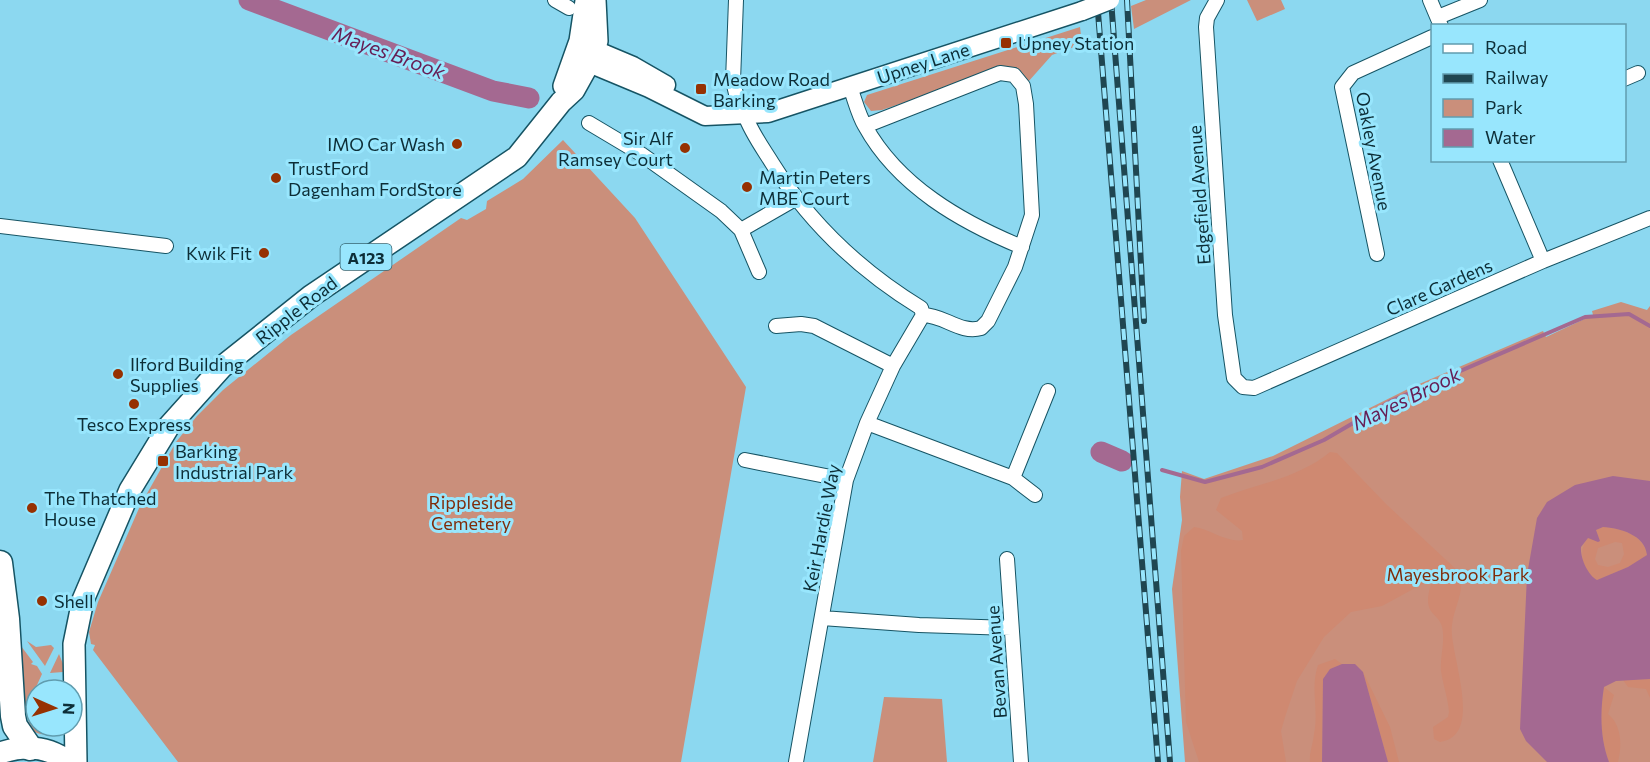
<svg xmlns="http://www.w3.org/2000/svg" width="1650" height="762" font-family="Commissioner,sans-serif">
<rect width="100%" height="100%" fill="#8cd8f0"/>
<path fill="#ca8f7b" d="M1146,0H1191L1134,29L1131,6Z
M1247,0H1281L1285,9L1257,21Z
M1080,27L1082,44L1052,55L1028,82L1006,68L882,110L871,111L864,102L867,95Z
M563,140L635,218L746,387L681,762H178L93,650L95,645L91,644L89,632L98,602L140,506L176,442L197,416L223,390L291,335L461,218L467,220L486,209L487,201L523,179Z
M1621,302L1647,310L1650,306V762H1185L1172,589L1182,520L1180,497L1182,471L1204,479L1273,456L1410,388L1543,331L1546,337L1593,315L1592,311Z
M27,641L36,647L51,645L54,648L45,666Z
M19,646H21L33,662L31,664L37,666L42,674L23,716Z
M59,654L63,664V672L50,673Z
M884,697L942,699L947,762H873Z
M36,705V726H59C49,737 36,737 27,725Z"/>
<path fill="#cf8971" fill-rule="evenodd" d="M1330,452L1337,453L1386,504L1459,572C1466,591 1454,606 1452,625C1448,651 1486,736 1440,742L1434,739L1433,727L1448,717L1449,712C1448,698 1443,685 1441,671C1440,658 1444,646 1443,634C1443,610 1420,620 1431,584L1428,581L1382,606L1351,612L1324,637L1297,681L1285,717L1281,731L1286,762H1199L1186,722L1181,551L1184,536L1194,527C1210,529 1227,543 1243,540L1242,531L1216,510L1221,498C1257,484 1299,478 1330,452Z
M1603,527C1620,528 1645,535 1647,556L1628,567L1597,580C1583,573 1577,550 1588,538L1600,541L1596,530ZM1615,542L1622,543L1624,554L1620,563L1608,567L1598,565L1595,559L1598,548Z
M1335,659L1342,664L1330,669L1323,679L1322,762H1310C1309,753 1313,744 1314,734C1319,710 1310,688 1318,665Z
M1363,672L1390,727L1399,762H1388Z
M1650,679V698L1646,689L1628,687L1623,680Z
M1604,687L1614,695L1608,714C1622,725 1622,746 1618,762H1609C1600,737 1600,713 1604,687Z"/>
<path fill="#a46991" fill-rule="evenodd" d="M1613,476L1650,481V679L1616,681L1604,687C1600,712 1600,738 1609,762H1547L1526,741L1520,729L1527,575L1537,518L1547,502L1575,485ZM1603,527C1620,528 1645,535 1647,555L1628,567L1597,580C1588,575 1580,558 1581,547L1588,538L1598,542L1600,541L1596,530Z
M1342,664H1355L1363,672L1388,762H1322L1323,679L1330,669Z"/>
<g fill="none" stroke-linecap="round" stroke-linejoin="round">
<path stroke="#a46991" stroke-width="4" d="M1162,470L1205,482L1262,467L1324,440L1391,401L1585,317L1629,314L1650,326"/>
<path stroke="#a46991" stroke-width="21" d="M249,0L493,91L529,98
M1101,452L1122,461"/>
<g stroke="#165464" stroke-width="16">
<path id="street" d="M555,0L569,8
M736,0L733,81L741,115
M1217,0L1207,18L1206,27L1225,315L1234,378L1243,387L1254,388L1543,261L1650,218
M1430,0L1441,26
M1438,17L1480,0
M1624,79L1638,73
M850,87C855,100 858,114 865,126C898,186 961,222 1022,247
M745,115C751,132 762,147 772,163C810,224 859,270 921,308L923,315
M589,123L641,154L721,211L741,230L759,272
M865,126L1000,73L1014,75L1023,86L1026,104L1032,215L1015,267L988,321L981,328C960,334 944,315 923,315
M1500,160L1543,261
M0,226L166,246
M741,230L795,199
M1377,254L1342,87L1353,73L1432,37
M776,326L801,324L814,326L893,366
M867,423L1013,478L1048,391
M745,460L846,480
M1013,478L1035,495
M1007,559L1021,762
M822,618L919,625L1011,628
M796,762L846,480L867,423L893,366L923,315"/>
</g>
<g stroke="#165464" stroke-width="21">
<path id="secondary" d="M595,50L633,66L666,85
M589,63L649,88L705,116L768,113L1082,11"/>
</g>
<g stroke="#165464" stroke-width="24">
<path id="primary" d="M564,86L580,41L586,1
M0,753C24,745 48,746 69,762
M76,762L74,644L83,600L130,490L169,426L222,367L311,296L517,157L561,102L574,90L589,63L597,41L595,0"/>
</g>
<g stroke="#165464" stroke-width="27">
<path id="highway" d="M0,563L7,619L13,716L15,726L30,748"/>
</g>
<use href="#street" stroke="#fff" stroke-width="14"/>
<use href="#secondary" stroke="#fff" stroke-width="18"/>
<use href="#primary" stroke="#fff" stroke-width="21"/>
<use href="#highway" stroke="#fff" stroke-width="24"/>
<g stroke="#1f4651" stroke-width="6">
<path id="rail" d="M1097,0L1158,762
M1111,0L1170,762
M1127,0L1144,321"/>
</g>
<use href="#rail" stroke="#98e6fd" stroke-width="4" stroke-dasharray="11" stroke-linecap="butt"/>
<g stroke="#165464" stroke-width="21" stroke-linecap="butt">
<path id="secondary-bridge" d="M1082,11L1110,0"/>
</g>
<use href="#secondary-bridge" stroke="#fff" stroke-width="18"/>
</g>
<g fill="#963102" stroke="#98e6fd" stroke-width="2">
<rect x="1000" y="37" width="12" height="12" rx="3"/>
<rect x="695" y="83" width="12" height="12" rx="3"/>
<circle cx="457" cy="144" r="6"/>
<circle cx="685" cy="148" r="6"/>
<circle cx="276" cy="178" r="6"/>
<circle cx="747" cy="187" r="6"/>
<circle cx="264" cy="253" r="6"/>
<circle cx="118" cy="374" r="6"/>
<circle cx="134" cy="404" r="6"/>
<rect x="157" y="455" width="12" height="12" rx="3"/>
<circle cx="32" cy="508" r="6"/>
<circle cx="42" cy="601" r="6"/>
</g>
<g text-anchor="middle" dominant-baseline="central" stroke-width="6" stroke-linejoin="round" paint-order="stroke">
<rect fill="#98e6fd" stroke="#376572" stroke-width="1.5" x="340.5" y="244" width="51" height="26" rx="4.5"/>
<g font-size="16" font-weight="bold" fill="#0d2e37">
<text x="366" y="257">A123</text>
</g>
<g font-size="18" fill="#0d2e37" stroke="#98e6fd" text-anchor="start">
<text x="1018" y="43">Upney Station</text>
<text x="713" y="79">Meadow Road<tspan x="713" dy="21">Barking</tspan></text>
<text x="673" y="138" text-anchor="end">Sir Alf<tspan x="673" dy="21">Ramsey Court</tspan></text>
<text x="445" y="144" text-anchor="end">IMO Car Wash</text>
<text x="288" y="168">TrustFord<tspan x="288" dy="21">Dagenham FordStore</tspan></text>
<text x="759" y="177">Martin Peters<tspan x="759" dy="21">MBE Court</tspan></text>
<text x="252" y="253" text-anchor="end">Kwik Fit</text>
<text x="130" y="364">Ilford Building<tspan x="130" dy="21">Supplies</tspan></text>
<text x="134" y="424" text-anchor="middle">Tesco Express</text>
<text x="175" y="451">Barking<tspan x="175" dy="21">Industrial Park</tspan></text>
<text x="44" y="498">The Thatched<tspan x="44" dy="21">House</tspan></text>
<text x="54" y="601">Shell</text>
</g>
<g font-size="18" fill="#0d2e37" stroke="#98e6fd">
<text transform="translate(923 63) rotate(-18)">Upney Lane</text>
<text transform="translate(1374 151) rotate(79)">Oakley Avenue</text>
<text transform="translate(1199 195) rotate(-94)">Edgefield Avenue</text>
<text transform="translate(1439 287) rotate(-24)">Clare Gardens</text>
<text transform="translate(296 310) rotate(-38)">Ripple Road</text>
<text transform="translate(821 528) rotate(-79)">Keir Hardie Way</text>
<text transform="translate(996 662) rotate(-94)">Bevan Avenue</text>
</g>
<g font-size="18" fill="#802c0a" stroke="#98e6fd">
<text x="471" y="502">Rippleside<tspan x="471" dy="21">Cemetery</tspan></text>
<text x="1458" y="574">Mayesbrook Park</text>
</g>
<g font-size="20" font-style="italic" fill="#661d54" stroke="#98e6fd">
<text transform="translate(389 52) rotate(20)">Mayes Brook</text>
<text transform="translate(1406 398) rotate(-26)">Mayes Brook</text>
</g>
</g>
<rect x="1431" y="24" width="195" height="138" fill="#98e6fd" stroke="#609cae" stroke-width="1.5"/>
<rect x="1443" y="44" width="30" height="9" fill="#ffffff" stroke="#609cae" stroke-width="1.5"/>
<text x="1485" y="54" font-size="18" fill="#0d2e37">Road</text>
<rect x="1443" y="74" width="30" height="9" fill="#1f4651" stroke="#609cae" stroke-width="1.5"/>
<text x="1485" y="84" font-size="18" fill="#0d2e37">Railway</text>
<rect x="1443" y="99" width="30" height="18" fill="#ca8f7b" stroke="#609cae" stroke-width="1.5"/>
<text x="1485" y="114" font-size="18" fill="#0d2e37">Park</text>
<rect x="1443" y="129" width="30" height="18" fill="#a46991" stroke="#609cae" stroke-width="1.5"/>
<text x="1485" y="144" font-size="18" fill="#0d2e37">Water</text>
<g transform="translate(54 708) rotate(93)"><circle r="28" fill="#98e6fd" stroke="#609cae" stroke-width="1.5"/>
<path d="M0-4.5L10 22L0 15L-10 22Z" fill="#963102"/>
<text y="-9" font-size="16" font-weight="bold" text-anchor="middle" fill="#0d2e37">N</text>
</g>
</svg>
